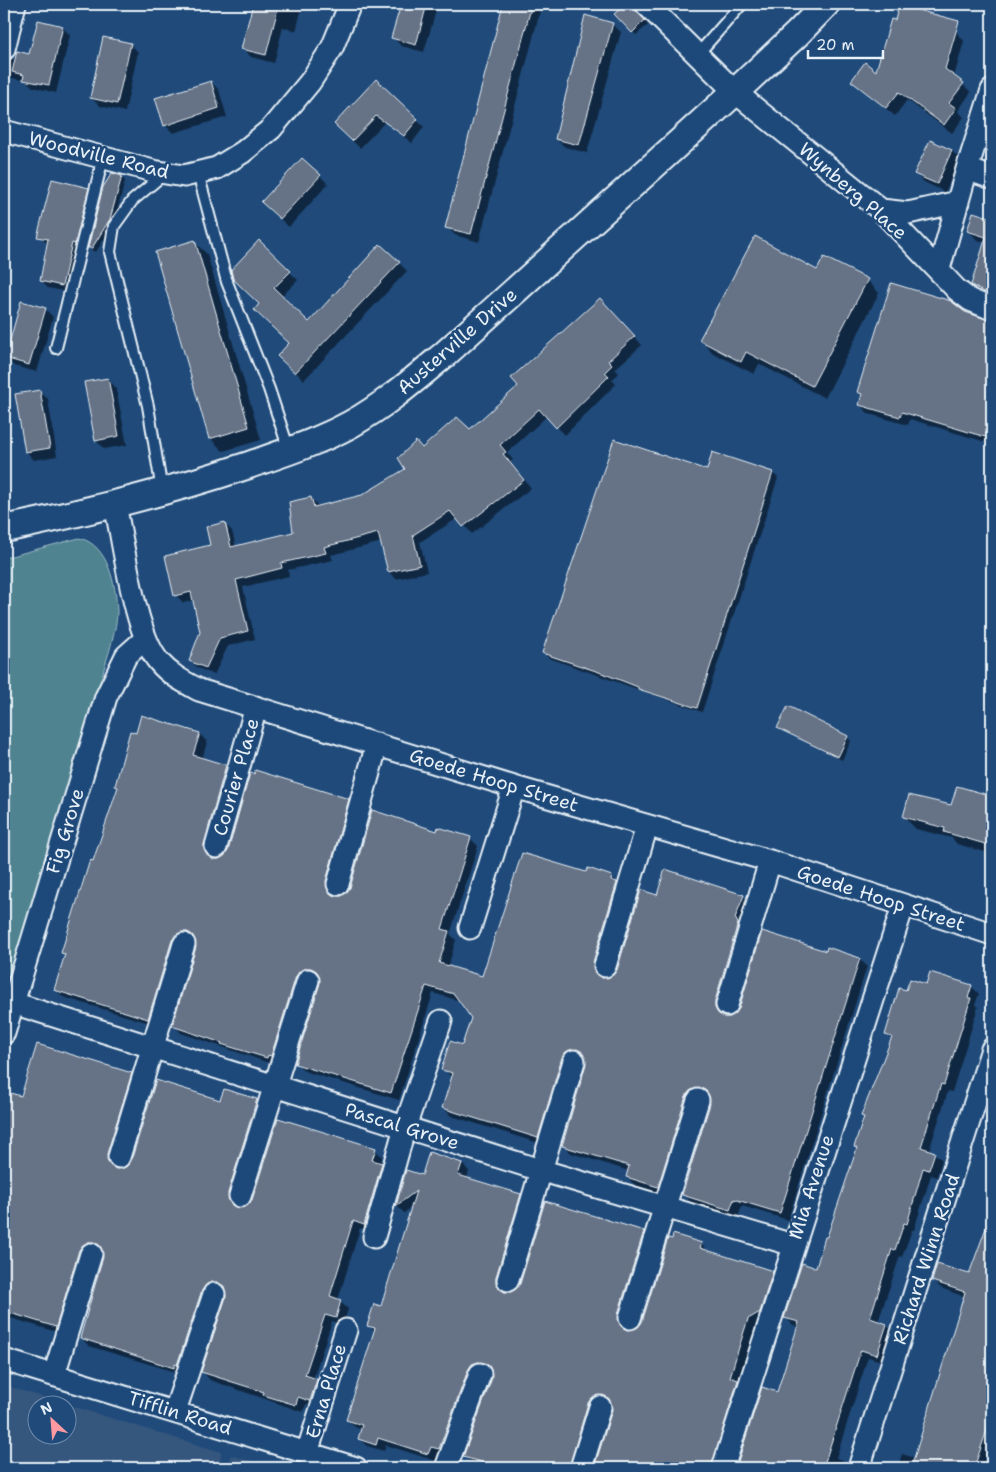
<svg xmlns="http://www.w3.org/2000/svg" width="996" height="1472" font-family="'Shantell Sans',sans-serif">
<rect width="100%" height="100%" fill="#1f4a7a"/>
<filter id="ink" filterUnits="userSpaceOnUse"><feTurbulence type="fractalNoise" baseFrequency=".02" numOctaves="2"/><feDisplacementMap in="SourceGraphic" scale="10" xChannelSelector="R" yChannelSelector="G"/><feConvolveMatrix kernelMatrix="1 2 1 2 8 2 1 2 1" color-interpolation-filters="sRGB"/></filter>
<g filter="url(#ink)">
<path fill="#34567d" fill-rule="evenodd" d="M4,1385L221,1452L220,1468H4ZM38,1404H68V1434H38Z
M231,1455L275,1468H228Z"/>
<path fill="#4f8390" stroke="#9cbac4" d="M79,538C108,544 116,585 117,611C117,624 113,637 110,649L48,854L4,991V558Z"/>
<path fill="#0007" d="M255,4H303L296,31L283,27L274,63L251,57L243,48Z
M402,4H438L424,52L401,46L393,37Z
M505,4H542L479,242L455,235L447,227Z
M628,4L633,6L648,25L636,35L616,14Z
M949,20L957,28V33L964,41L954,77L971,92L958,111L964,117L952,133L907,100L895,116L852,81L877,73Z
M612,24L621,32L587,153L565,147L556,139Z
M62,27L70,35L56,93L33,87L26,81L4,76V62L14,59L17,52L30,55Z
M130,44L138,52L125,112L100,106L91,98Z
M376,81L424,127L412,143L385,122L360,148L343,132Z
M211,82L219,90L227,117L173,133L165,125Z
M931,141L952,151L960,159L945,192L924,182L916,174Z
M4,173L6,176L4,186Z
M320,176L328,184L289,227L271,211Z
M122,177L125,181L114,223L96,252L93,251L89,247Z
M88,189L95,196L69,292L48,288L41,281L48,244L39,236Z
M974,214L992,219V299L981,294L973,285L986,242L977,240L969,231Z
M194,242L207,254L261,440L223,451L210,438Z
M259,242L298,280L281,297L309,323L399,263L407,271L304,380L279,356L291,343L261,304Z
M818,271L867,280L879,293L825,398L759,364L754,374L713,353L701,340Z
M607,307L642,345L615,369L619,373L612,380L616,384L565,435L547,416L507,453L513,460L510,462L531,488L472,534L458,518L420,542L427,572L396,579L389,572L382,542L331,555L333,560L288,570L289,576L243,587L255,639L228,646L214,675L198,668L190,661L201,633L194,600L183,603L176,595L212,546L224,523L232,531L236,547L295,533L311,498L319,507L363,496L407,469L422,449L470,431Z
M45,309L53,317L37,372L14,366L6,357Z
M964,313L992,322V444L910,419L908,425L869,414L860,405L863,396L858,392Z
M108,379L116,388L127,445L104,449L96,440Z
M39,391L48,399L57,456L34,460L26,451Z
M713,454L773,473L778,478L702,712L549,658L544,653L707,472Z
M142,717L200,734L207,742L202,759L226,766L233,774L211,852V860H220L348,800L356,808L333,890L335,897H342L438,832L470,838L478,846L450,934L456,940L448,967L483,978L587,874L612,877L619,884L600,971L602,979L614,976L658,896H743L751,904L722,1010V1018H731L826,952L859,959L867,966L788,1220L742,1206L738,1217L691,1202L683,1194L711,1104L709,1095L698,1098L665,1194L635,1185L627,1177L629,1171L571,1153L563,1145L587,1064L585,1056L574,1059L545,1145L451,1116L444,1108L453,1078L443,1069L463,1047L472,1018L460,1001L433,993L399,1100L304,1071L296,1063L321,983L320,975L308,978L275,1065L181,1033L174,1025L197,947L196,939H189L156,1025L63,997L55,989L66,955L63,952L119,788L116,786Z
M779,728L847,737L851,741L842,760Z
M958,787L992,797V854L957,844L952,838L916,829L904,817L952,807Z
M927,986H971L979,994L975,1005L978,1007L952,1092L948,1091L929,1151L934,1153L942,1160L937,1177L931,1175L914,1230H912L902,1257L900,1256L878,1322L886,1325L894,1332L885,1362L868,1357L836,1458L843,1460L850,1468H737L763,1389L778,1394L799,1327L793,1325L786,1318L816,1270L828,1239L858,1149L856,1147L865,1118L862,1116L892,1040L887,1035L907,992Z
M131,1074L139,1081L114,1162L116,1170L128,1168L221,1101L256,1100L264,1108L235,1201L237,1209L249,1207L375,1150L382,1157L381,1163L389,1171L372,1232L360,1228L338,1300L348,1309L343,1325L332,1321L313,1379L324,1387L318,1407L306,1404L303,1412L210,1380L203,1372L227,1298L226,1289H219L182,1374L89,1346L81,1338L104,1257L102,1249H96L63,1334L11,1318V1321L4,1319V1118L11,1094L22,1098Z
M462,1164L469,1171L467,1178L520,1195L528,1203L503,1285L505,1293L517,1290L643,1232L651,1239L625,1322L627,1331L639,1329L701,1244L709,1252L772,1272L780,1279L768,1317L759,1314L738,1381L745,1388L721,1468H595L613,1411L611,1402H605L577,1468H487L472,1464L465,1456L493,1378L492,1369L480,1371L447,1456L438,1454L436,1461L386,1445L384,1451L367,1446L359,1439L362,1430L355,1427L347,1420L375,1332L369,1326L382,1308L413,1206L404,1213L397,1206L407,1172L422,1177Z
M992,1207V1440L984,1468H898L902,1454L915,1458L965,1297L941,1288L933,1280L970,1276Z"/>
<path fill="#667285" stroke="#e8f1f8" d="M253,4H279L266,55L241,49Z
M401,4H427L416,45L391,38Z
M503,4H532L471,234L445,228Z
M626,4H633L645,20L632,33L614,14Z
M899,5L959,21L945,69L964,83L949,103L956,108L944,125L899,92L886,108L851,81L865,62L876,71L891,19L895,20Z
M585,15L613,23L579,145L555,139Z
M38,20L63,26L49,85L23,80L24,75L12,72L17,51L29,54Z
M103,37L131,43L117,104L90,98Z
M376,79L418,119L404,136L376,116L352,141L334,124Z
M211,81L219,108L164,126L155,98Z
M930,140L952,150L937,184L914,174Z
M302,158L321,175L280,219L261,202Z
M112,173L122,176L110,219L92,248H88L103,187Z
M52,179L89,188L75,244L72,243L62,286L40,281L48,239L37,237Z
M973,212L992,218V296L971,285L986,237L967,231Z
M755,236L817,270L824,257L868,279L812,386L746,352L741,362L699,340Z
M195,240L249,427L209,439L155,252Z
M259,240L291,271L274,288L309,322L380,244L400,262L295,373L277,356L289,343L254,310L259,304L233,279L231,270Z
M891,283L951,301L965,312L992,321V439L902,412L900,417L859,405L862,394L857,392Z
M600,298L635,336L608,361L612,365L605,372L609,376L556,428L539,409L500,445L506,452L503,454L524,480L463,527L450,511L413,535L420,565L388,572L378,533L324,547L326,553L281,563L282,568L236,580L248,631L220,638L206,668L189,661L200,632L191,592L174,596L165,556L210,545L206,527L225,522L231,547L293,532L289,502L311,497L314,507L362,495L405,469L398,458L416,441L422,448L457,417L470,429L518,386L511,378Z
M21,301L46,308L29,365L5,358Z
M108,378L119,436L95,441L84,382Z
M40,390L50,448L25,452L15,394Z
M614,439L707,470L712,452L773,472L697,708L638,689V687L602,673L542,653Z
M788,706L848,736L838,757L777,728Z
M141,715L200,733L193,755L226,765L204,844V850L212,859H219L228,851L250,773L254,774L255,770L349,799L326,881L329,892L334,896H342L350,888L372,810L437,831L438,827L471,837L442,929L449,931L439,963L482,976L522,853L586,872L588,868L612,876L611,880L617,882L593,962L596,974L602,978L613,975L617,970L641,890L657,895L665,869L744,895L735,918L738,923L715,1001V1008L723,1017H730L739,1009L762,931L826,951L827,947L860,958L780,1213L734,1199L730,1210L682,1195L710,1104L707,1092L701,1088L690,1091L686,1096L658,1187L626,1177L629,1166L562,1146L586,1064L583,1053L577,1049L566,1052L562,1057L538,1138L442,1108L453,1073L441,1070L450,1041L462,1045L471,1018L454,994L426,986L391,1093L295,1064L320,983L317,972L311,968H305L296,976L271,1056L268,1055L267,1058L221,1044L222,1043L172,1026L196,947L193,936L188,932H181L172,940L148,1019L54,990L65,954L61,953L90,860L93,861L118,787L115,786L130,731L136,733Z
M957,786L992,796V846L944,832L945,828L903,817L909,795L951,805Z
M930,972L972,985L968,998H971L944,1085L941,1084L921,1147L935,1152L929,1170L923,1168L907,1224L904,1223L895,1250L892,1249L870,1318L887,1324L877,1355L861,1350L823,1468H736L762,1387L777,1392L799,1322L784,1318L802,1263L816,1268L825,1237H827L857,1148L854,1147L864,1117L861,1116L892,1037L885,1035L899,988L906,990L910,979L926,984Z
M37,1044L132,1073L107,1154L110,1165L116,1169L127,1166L131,1161L156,1080L220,1100L224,1089L257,1099L228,1193L231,1204L237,1208L248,1205L252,1200L278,1118L376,1148L372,1160L382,1163L364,1225L353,1221L330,1296L341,1300L336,1318L325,1315L305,1375L317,1379L310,1401L298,1397L296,1405L263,1395L264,1392L201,1372L226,1297L224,1286L217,1282H211L202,1290L177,1365L175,1364L174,1368L80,1338L103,1257L100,1246L94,1242H88L79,1250L56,1327L4,1311V1114L10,1093L21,1096Z
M429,1152L462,1163L458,1175L521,1194L496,1277V1283L504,1292H511L520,1284L545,1201L644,1231L618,1314L621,1326L627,1330L638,1327L642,1322L668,1238L672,1239L673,1234L702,1243L700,1248L773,1271L760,1312L748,1319L740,1344L730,1377L738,1380L711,1468H594L612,1410L609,1399L603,1395L592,1398L588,1403L569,1468H502L463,1457L492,1378L489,1366L478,1362L472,1364L468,1370L439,1449L431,1447L428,1454L378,1438L376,1445L358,1439L362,1425L346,1420L375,1328L367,1326L374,1304L381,1306L416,1191L396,1206L406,1170L422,1175Z
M990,1217L992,1218V1412L990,1421L974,1468H911L965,1292L932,1281L937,1264L969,1274Z"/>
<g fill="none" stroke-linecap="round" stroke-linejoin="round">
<g stroke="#e8f1f8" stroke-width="14">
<path id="service" d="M697,55L742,4
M198,173L227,282L269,389L289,450
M56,348L103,158
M162,491L148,406L110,252L114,226L132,201L164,174"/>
</g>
<g stroke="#e8f1f8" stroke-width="25">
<path id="minor" d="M646,4L735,92L881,210L957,290L970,300L992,309
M4,49L15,4
M4,131L153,171L184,176L217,168L243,152L271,129L310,82L332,48L350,4
M967,169L992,178
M881,210L908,213L958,202
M939,269L967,169L992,90
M115,505C124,544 134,633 159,662C170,675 184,682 199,690L514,787L770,861L992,934
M216,847L256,707
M338,884L377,744
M470,928L514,787
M605,966L647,826
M13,1003L540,1170L793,1245
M727,1005L770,861
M4,1033L106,697L126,656L145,639
M119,1157L184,944
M240,1196L308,980
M374,1237L405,1127L441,1021
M508,1280L574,1061
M630,1318L698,1100
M4,1360L356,1468
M54,1375L91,1254
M175,1411L214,1294
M307,1453L346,1330
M446,1468L480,1374
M581,1468L600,1407
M723,1468L903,906
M859,1468L992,1049"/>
</g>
<g stroke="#e8f1f8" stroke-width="30">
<path id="tertiary" d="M4,529C87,512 169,492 249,465C283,453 318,442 351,424C385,405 415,379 445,354L735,92L797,34L826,4"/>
</g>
<use href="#service" stroke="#1f4a7a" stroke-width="10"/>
<use href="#minor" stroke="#1f4a7a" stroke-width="21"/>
<use href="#tertiary" stroke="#1f4a7a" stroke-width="26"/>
</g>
</g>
<g text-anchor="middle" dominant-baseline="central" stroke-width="5" stroke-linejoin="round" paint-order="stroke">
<g font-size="19" fill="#e8f1f8" stroke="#1f4a7a">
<text transform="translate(99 155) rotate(14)">Woodville Road</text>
<text transform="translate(853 191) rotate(41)">Wynberg Place</text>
<text transform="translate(457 341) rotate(-41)">Austerville Drive</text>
<text transform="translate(236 777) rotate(-74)">Courier Place</text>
<text transform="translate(494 780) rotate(17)">Goede Hoop Street</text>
<text transform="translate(65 831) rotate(-73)">Fig Grove</text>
<text transform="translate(881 898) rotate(18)">Goede Hoop Street</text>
<text transform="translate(402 1126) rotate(17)">Pascal Grove</text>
<text transform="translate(811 1187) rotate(-72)">Mia Avenue</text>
<text transform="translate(926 1259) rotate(-72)">Richard Winn Road</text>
<text transform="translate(326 1391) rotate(-73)">Erna Place</text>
<text transform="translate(180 1413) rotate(17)">Tifflin Road</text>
</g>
</g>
<rect width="996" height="1472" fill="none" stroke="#1f4a7a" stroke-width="20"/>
<rect x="10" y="10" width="976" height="1452" fill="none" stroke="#e8f1f8" stroke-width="2" filter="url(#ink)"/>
<g transform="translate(52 1420) rotate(334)"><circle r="24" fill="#1f4a7a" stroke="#6f8dac"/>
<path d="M0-4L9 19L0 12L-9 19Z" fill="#ff9aa2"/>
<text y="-8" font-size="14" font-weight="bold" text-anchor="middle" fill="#e8f1f8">N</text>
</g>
<path d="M808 50v8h75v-8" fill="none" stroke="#e8f1f8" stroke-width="2.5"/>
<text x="816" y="50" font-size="15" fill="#e8f1f8" stroke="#1f4a7a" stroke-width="4" paint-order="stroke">20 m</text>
</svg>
